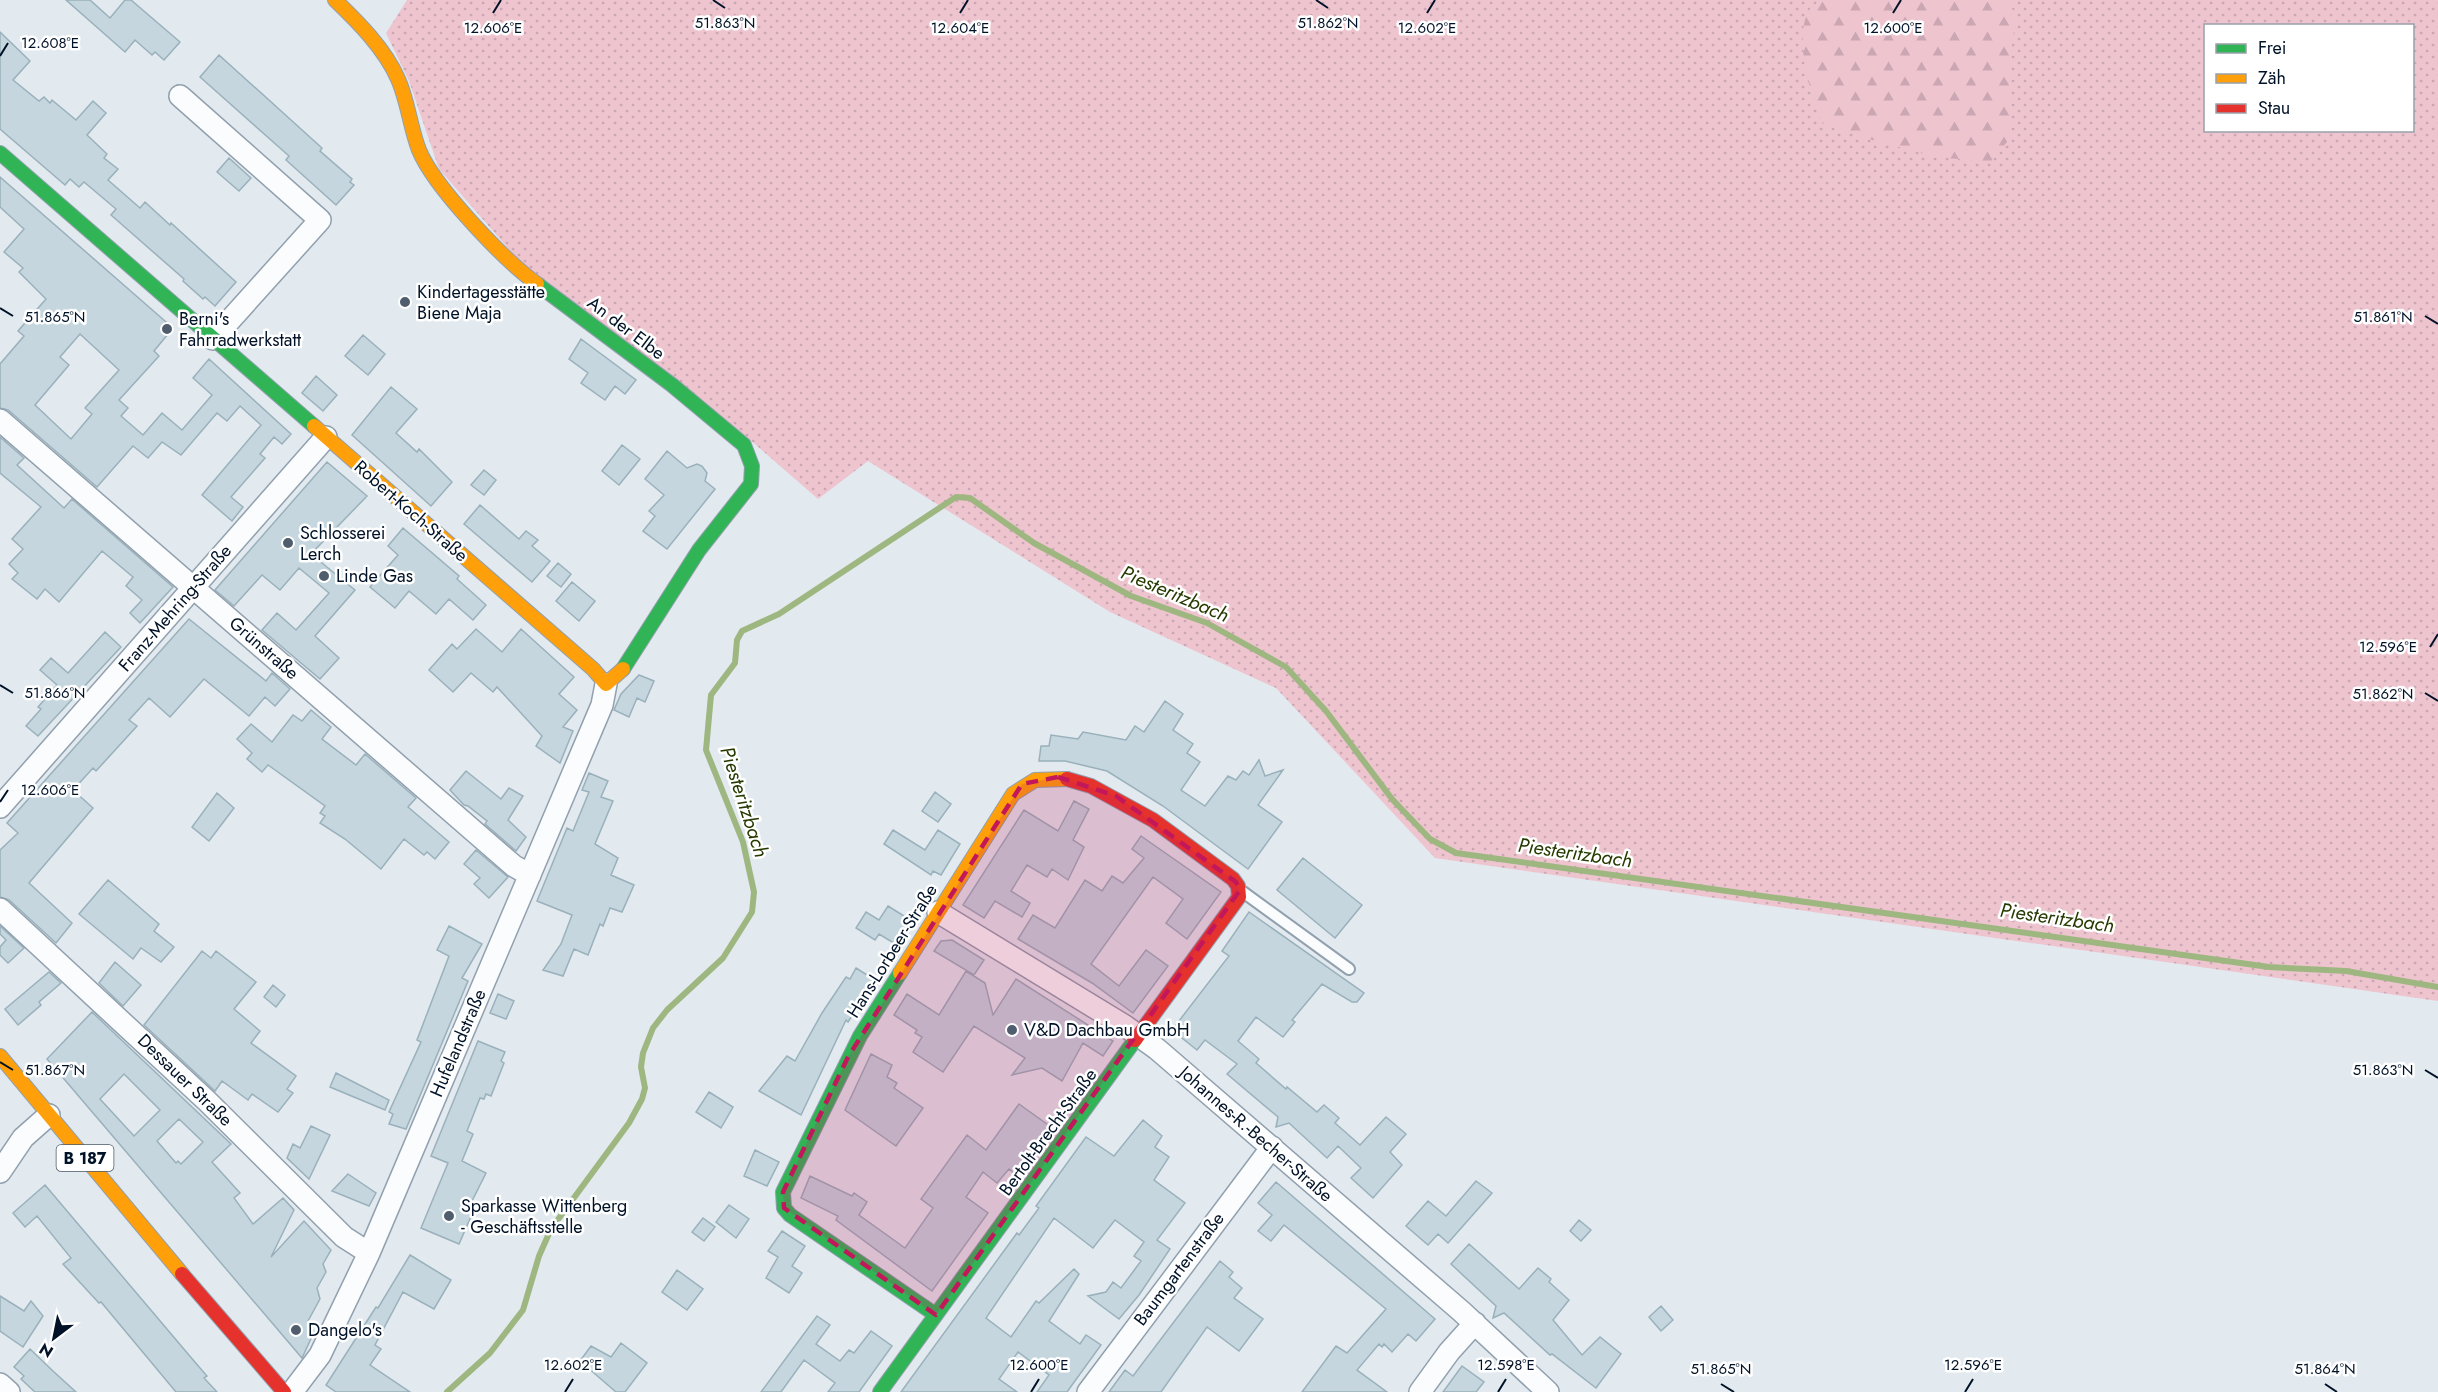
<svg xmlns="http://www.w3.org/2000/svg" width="2438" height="1392" font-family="Jost,sans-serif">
<defs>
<pattern id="grass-dots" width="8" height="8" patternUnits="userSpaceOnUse" patternTransform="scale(1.5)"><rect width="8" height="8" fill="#eec4cf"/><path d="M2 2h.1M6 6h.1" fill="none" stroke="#caa7b2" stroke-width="1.8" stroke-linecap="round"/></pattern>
<pattern id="forest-firs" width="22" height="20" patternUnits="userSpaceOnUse" patternTransform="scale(1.5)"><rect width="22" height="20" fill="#eec4cf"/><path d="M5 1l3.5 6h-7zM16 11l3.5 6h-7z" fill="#caa7b2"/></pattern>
</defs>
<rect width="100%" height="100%" fill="#e2e9ef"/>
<path fill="url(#grass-dots)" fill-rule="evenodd" d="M407,0H2438V1001L1435,858L1276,688L1110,612L868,461L818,499L748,438L521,263L439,169L409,81L386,33ZM2206,26H2412V130H2206Z"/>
<path fill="url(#forest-firs)" d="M1821,0H2008L2016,17L2009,66L2010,138L1991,162L1936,157L1865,138L1823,124C1811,97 1792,35 1810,9C1812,6 1818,2 1821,0Z"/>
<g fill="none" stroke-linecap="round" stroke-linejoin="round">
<path stroke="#9eb781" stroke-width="6" d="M447,1392L490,1353L523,1310L539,1256L551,1229L629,1123L642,1099L645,1088L641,1067L643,1053L653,1028L667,1010L723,958L752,912L754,892L743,842L706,750L711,695L735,663L737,640L742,631L779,614L956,497L970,498L1034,543L1131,596L1207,623L1286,667L1326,711L1392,799L1430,839L1456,853L2269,967L2346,971L2438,987"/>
</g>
<path fill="#c5d6df" stroke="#99b1bb" stroke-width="1.5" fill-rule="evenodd" d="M66,0H90L110,18L125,0H131L180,42L164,60L155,52L152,55L135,40L125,52Z
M0,32L30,61L13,80L39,101L44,97L50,103L52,100L76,120L93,101L106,113L87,135L107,154L104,158L118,169L108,180L140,208L145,202L170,225L171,223L236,282L215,306L205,297L203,299L183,281L184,279L111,215L116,209L84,182L79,187L70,179L65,185L0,129Z
M219,55L322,148L320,151L352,179L350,182L354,185L336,205L286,160L289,156L200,77Z
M229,158L251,178L239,191L217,172Z
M0,177L173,328L154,351L159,356L119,400L128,408L121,416L143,435L162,413L182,430L212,395L193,378L209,359L291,434L282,444L274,437L260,454L265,458L231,497L243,507L232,521L202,495L261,425L240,406L227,421L217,413L181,455L162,442L148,458L133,446L97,487L8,410L0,408V364L24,336L18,331L46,299L19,272L23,268L4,252L24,229L0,207ZM80,334L119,370L85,408L92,414L71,439L35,405L69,365L60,357Z
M363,335L385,354L368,375L345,356Z
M581,339L636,380L625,394L615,386L605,400L581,383L588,373L569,359Z
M316,376L337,395L323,411L302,393Z
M391,387L417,409L396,433L417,452L419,449L452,482L431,506L352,435Z
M0,437L24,458L17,465L64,508L72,499L173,587L140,623L130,613L142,600L126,586L133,577L102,551L59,602L45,589L37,599L12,579L18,573L9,564L23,549L12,539L41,507L0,473Z
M622,445L640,459L619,485L602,471Z
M667,451L687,468L697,464L702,466L707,473L705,481L715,489L667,549L643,531L655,516L649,511L664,495L645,479Z
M327,462L367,496L311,554L355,590L315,636L339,658L320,679L262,630L277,613L296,630L329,593L299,568L280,590L262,575L234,606L215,590Z
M484,470L496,480L484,495L471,485Z
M480,505L519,539L526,531L538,540L532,546L550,561L532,582L464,524Z
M403,528L459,576L457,579L486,605L473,620L449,599L436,614L409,591L395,608L370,587L398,555L388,546Z
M558,563L571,574L561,587L547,576Z
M572,582L595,601L579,621L556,601Z
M189,619L266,681L272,673L290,689L275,706L265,697L249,716L204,679L170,717L149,698L129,720L137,726L96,771L93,768L73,790L93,808L29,883L72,923L56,943L9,900L0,897V850L18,833L7,823Z
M476,629L502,652L521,629L574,677L559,694L577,710L563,727L573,731L560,763L536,746L542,736L497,687L493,692L471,673L453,692L429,670L452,644L457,649Z
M105,632L121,647L38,736L26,726L41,709L38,707L57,685L40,670L51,658L68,673Z
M639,675L654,681L645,702L637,698L629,717L614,710L621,694Z
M1165,701L1183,714L1173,730L1193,744L1187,753L1200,762L1181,790L1205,806L1228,776L1236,780L1243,771L1249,775L1259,760L1265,776L1283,770L1258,805L1282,822L1248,869L1163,806L1107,771L1065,761H1039L1041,746H1049L1051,735L1078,739L1083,732L1126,740L1135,726L1144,732Z
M311,710L331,727L322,739L356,765L365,754L416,798L408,807L449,842L435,859L427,852L424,855L404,839L381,869L345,839L320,823L325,816L320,813L325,806L268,765L262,772L247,759L252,753L237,739L251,724L272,742L293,715L302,721Z
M466,771L501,799L509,788L523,796L508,820L526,837L516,851L485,824L487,821L468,806L464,805L450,790Z
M589,773L608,781L601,797L613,801L595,844L618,858L611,875L634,885L622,912L610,908L603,926L600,924L588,955L574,949L563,976L543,970L561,944L572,915L537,901L567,828L573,831L589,792L582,790Z
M935,792L951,804L938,822L922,811Z
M217,793L234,808L209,841L192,827Z
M1074,801L1089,809L1073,840L1084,847L1068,880L1052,869L1047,877L1027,865L1011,891L1030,903L1022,917L995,901L984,918L963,905L1024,810L1058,831Z
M893,830L925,850L938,830L960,844L941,875L933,871L931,875L884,844Z
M1141,836L1221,892L1187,939L1166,923L1183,899L1153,877L1091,964L1119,986L1146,950L1168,966L1133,1013L1092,983L1018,939L1033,915L1055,928L1085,880L1102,891L1112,876L1123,883L1144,858L1132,849Z
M476,850L508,877L489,898L474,884L480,878L464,864Z
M1303,858L1362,905L1335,938L1277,890Z
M108,880L159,924L154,931L174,947L161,962L141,948L133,959L79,914Z
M888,906L912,921L897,945L879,934L875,940L856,928L866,912L879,920Z
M1249,912L1364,993L1357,1002H1352L1322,984L1292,1020L1295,1022L1283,1037L1256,1017L1238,1041L1259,1059L1256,1063L1286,1089L1287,1087L1317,1112L1324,1105L1339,1118L1335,1123L1360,1145L1386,1117L1406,1134L1390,1152L1402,1165L1373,1198L1351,1178L1361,1168L1338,1146L1327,1158L1289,1123L1276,1127L1278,1117L1227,1074L1237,1064L1205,1040L1197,1050L1172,1030L1229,956L1222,951Z
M0,926L24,948L8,963L0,955V947L6,940L0,934Z
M449,926L482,944L462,978L468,981L406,1129L389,1124L393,1114L389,1112L421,1042L417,1040L449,956L437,950Z
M952,940L984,960L974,975L934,951L941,941Z
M202,951L211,958L216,951L256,982L234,1009L260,1031L251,1043L296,1076L287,1089L293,1093L278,1112L252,1094L248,1100L222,1081L215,1091L144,1025Z
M115,962L141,985L123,1006L99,983Z
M856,968L875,980L848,1022L846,1020L801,1115L759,1091L787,1056L795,1061L822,1013L846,977L850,979Z
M966,971L985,983L993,1015L1016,979L1113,1041L1103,1056L1083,1043L1062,1081L1042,1068L1012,1075L1025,1058L974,1026L943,1072L913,1052L922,1037L915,1033L917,1030L894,1015L907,994L939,1015Z
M49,972L61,983L39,1002L41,1005L18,1025L5,1009Z
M273,985L285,995L276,1007L264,997Z
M498,994L514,1001L506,1019L490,1013Z
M92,1012L231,1144L212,1162L240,1193L234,1198L253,1224L283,1198L294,1210L271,1257L304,1221L331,1250L323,1264L326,1272L317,1288L320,1299L308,1321L314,1332L302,1358L47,1059ZM124,1074L160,1110L134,1136L100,1099ZM179,1119L203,1142L181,1164L178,1161L176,1163L157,1141Z
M478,1041L505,1052L501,1061L504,1063L491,1096L486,1094L484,1099L480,1098L467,1131L473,1134L462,1161L486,1173L472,1201L477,1203L459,1244L421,1228L448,1163L431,1156Z
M871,1054L892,1065L887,1077L897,1083L894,1088L923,1108L896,1146L845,1110Z
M336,1073L389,1100L385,1110L330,1087Z
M709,1092L733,1107L721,1128L696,1112Z
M1019,1104L1051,1127L1016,1175L1009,1169L997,1183L983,1172L966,1197L988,1213L932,1291L836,1220L838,1216L801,1198L810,1176L852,1196L854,1193L867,1202L859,1215L905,1248L933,1208L921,1199L967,1135L986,1150Z
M1143,1120L1162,1136L1155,1147L1169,1157L1154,1180L1185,1203L1157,1240L1170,1249L1139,1295L1119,1319L1088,1296L1106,1292L1113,1282L1121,1288L1141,1261L1134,1256L1144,1242L1115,1220L1093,1248L1054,1218L986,1318L1011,1337L1036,1301L1039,1303L1074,1269L1079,1274L1049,1321L1080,1344L1086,1335L1101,1345L1067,1392H1037L1049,1375L1018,1352L999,1379L1017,1392H901L1017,1233L1019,1235L1039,1208L1036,1206L1086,1137L1114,1156Z
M311,1126L330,1135L309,1179L287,1158L293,1144L300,1148Z
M755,1150L779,1162L767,1186L744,1176Z
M348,1174L376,1193L369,1206L332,1191Z
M1476,1181L1492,1193L1448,1243L1438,1234L1428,1245L1406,1226L1428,1201L1446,1216Z
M1276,1182L1435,1319L1416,1341L1408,1334L1392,1352L1384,1344L1382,1347L1379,1344L1357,1370L1387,1392H1302L1336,1346L1347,1353L1386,1309L1284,1225L1271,1241L1258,1231L1272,1215L1258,1203Z
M45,1185L194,1361L207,1376L204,1378L217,1392H176L101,1302L99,1303L63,1264L71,1258L37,1216L25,1227L13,1213Z
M729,1205L749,1219L736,1238L716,1222Z
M703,1218L715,1227L704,1241L692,1232Z
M1579,1220L1591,1230L1581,1241L1570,1231Z
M782,1231L805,1246L792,1266L802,1273L789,1293L766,1278L778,1257L768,1251Z
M1469,1244L1519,1289L1538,1268L1551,1279L1549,1282L1569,1300L1553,1320L1582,1355L1600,1337L1621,1354L1596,1388L1552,1354L1550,1355L1504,1313L1493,1318L1496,1306L1451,1264Z
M410,1255L451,1280L434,1309L403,1292L375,1345L381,1349L370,1365L410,1392H336L326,1385L376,1307L378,1308Z
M1220,1261L1233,1272L1229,1277L1242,1288L1234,1298L1263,1319L1239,1351L1207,1327L1161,1392H1109L1125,1370L1133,1376Z
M677,1270L703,1289L687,1310L662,1292Z
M0,1296L24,1311L31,1301L43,1316L23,1347L0,1331Z
M1661,1306L1673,1320L1661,1331L1649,1317Z
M817,1316L830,1325L816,1344L840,1361L849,1350L854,1353L871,1331L892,1346L859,1392H828L835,1383L804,1360L781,1392H761Z
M621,1343L647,1363L625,1392H616L580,1361L591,1346L611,1357Z
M30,1349L54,1372L76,1392H35L21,1379L24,1376L14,1367Z
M1462,1366L1484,1382L1476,1392H1443Z"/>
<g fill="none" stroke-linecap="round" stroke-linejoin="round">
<g stroke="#91a0ae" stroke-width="14">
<path id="lane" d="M1243,892L1349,969"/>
</g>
<g stroke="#91a0ae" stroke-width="24">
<path id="street" d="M180,96L320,220L213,339
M0,420L514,866L530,875
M0,807L326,437
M0,909L207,1101L344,1237L369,1253
M938,912L1125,1026L1157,1049L1461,1311L1548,1392
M0,1172L23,1138L49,1115
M0,1384L9,1392
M292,1392L320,1355L369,1253L602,705L606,684
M1088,1392L1272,1147
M1420,1392L1449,1352L1475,1323"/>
</g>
<g stroke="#91a0ae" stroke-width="16">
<path id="fast" d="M0,153L314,426
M537,284L672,385L744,445L752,466L751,484L699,550L623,669
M900,973L860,1036L783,1192L784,1208L790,1215L936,1315
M880,1392L1135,1040"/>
</g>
<g stroke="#91a0ae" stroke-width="16">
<path id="slow" d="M335,0C358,22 385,49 398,79C408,101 410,127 419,150C434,187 504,260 537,284
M314,426L593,669L606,684L623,669
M900,973L1013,794L1035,780L1067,779
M0,1056L182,1274"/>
</g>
<g stroke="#91a0ae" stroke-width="16">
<path id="jam" d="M1067,779L1091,786L1153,820L1233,879L1238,886L1239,897L1135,1040
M182,1274L284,1392"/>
</g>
<use href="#lane" stroke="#fbfcfd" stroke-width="10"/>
<use href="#street" stroke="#fbfcfd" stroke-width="21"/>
<use href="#fast" stroke="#30b455" stroke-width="14"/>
<use href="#slow" stroke="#ff9f0a" stroke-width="14"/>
<use href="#jam" stroke="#e5322d" stroke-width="14"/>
</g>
<path fill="#c2185b" fill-opacity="0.2" stroke="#c2185b" stroke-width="4.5" stroke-dasharray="12 8" stroke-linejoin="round" d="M1058,777L1116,796L1236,882L1240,890L936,1315L784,1208L783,1192L848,1057L1022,784Z"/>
<path fill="none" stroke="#001227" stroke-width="2" d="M713,0L725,8M1316,0L1328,8M493,13L501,0M960,13L968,0M1427,13L1435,0M1893,13L1901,0M0,56L8,43M0,308L13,316M2425,316L2438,324M2430,647L2438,634M0,685L13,693M2425,693L2438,701M0,802L8,790M0,1062L13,1070M2425,1070L2438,1078M1721,1384L1734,1392M2325,1384L2337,1392M565,1392L573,1379M1031,1392L1039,1379M1498,1392L1506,1379M1965,1392L1973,1379"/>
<g fill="#4f5d6d" stroke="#fff" stroke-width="2">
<circle cx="405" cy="302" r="6"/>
<circle cx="167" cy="329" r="6"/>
<circle cx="288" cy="543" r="6"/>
<circle cx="324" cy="576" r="6"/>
<circle cx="1012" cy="1030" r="6"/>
<circle cx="449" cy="1216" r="6"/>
<circle cx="296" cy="1330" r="6"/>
</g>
<g text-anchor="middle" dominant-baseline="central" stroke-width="5" stroke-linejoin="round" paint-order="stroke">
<rect fill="#fff" stroke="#4c5968" stroke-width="1.5" x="56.5" y="1145" width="57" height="26" rx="4.5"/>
<g font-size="16" font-weight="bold" fill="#001227">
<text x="85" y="1158">B 187</text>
</g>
<g font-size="18" fill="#001227" stroke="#fff" text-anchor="start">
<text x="417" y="292">Kindertagesstätte<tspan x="417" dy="21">Biene Maja</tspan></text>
<text x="179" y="319">Berni's<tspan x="179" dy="21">Fahrradwerkstatt</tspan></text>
<text x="300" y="533">Schlosserei<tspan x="300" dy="21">Lerch</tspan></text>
<text x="336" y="576">Linde Gas</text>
<text x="1024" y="1030">V&amp;D Dachbau GmbH</text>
<text x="461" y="1206">Sparkasse Wittenberg<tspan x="461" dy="21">- Geschäftsstelle</tspan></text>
<text x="308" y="1330">Dangelo's</text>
</g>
<g font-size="18" fill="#001227" stroke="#fff">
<text transform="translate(626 328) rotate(37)">An der Elbe</text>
<text transform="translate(411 511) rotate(41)">Robert-Koch-Straße</text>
<text transform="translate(175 608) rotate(-49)">Franz-Mehring-Straße</text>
<text transform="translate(264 648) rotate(41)">Grünstraße</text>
<text transform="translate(892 951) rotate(-58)">Hans-Lorbeer-Straße</text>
<text transform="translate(458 1043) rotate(-67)">Hufelandstraße</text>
<text transform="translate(185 1080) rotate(44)">Dessauer Straße</text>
<text transform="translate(1048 1132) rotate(-54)">Bertolt-Brecht-Straße</text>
<text transform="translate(1256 1134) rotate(41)">Johannes-R.-Becher-Straße</text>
<text transform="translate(1179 1269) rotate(-53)">Baumgartenstraße</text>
</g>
<g font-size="20" font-style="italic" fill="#263a00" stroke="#fff">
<text transform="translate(1175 594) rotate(23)">Piesteritzbach</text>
<text transform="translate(744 802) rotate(72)">Piesteritzbach</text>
<text transform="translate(1575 853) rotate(8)">Piesteritzbach</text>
<text transform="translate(2057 918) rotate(8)">Piesteritzbach</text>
</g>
</g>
<g font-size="15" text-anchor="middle" fill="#001227" stroke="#fff" stroke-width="5" stroke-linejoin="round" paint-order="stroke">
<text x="725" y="28">51.863°N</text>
<text x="1328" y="28">51.862°N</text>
<text x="493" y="33">12.606°E</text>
<text x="960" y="33">12.604°E</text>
<text x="1427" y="33">12.602°E</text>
<text x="1893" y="33">12.600°E</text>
<text x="50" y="48">12.608°E</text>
<text x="55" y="322">51.865°N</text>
<text x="2383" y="322">51.861°N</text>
<text x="2388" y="652">12.596°E</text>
<text x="55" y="698">51.866°N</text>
<text x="2383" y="699">51.862°N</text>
<text x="50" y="795">12.606°E</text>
<text x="55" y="1075">51.867°N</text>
<text x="2383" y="1075">51.863°N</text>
<text x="573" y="1370">12.602°E</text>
<text x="1039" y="1370">12.600°E</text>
<text x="1506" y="1370">12.598°E</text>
<text x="1973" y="1370">12.596°E</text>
<text x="1721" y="1374">51.865°N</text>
<text x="2325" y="1374">51.864°N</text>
</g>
<rect x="2204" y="24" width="210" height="108" fill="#ffffff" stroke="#99a0a9" stroke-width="1.5"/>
<rect x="2216" y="44" width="30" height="9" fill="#30b455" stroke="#99a0a9" stroke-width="1.5"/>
<text x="2258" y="54" font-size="18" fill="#001227">Frei</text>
<rect x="2216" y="74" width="30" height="9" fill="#ff9f0a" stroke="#99a0a9" stroke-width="1.5"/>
<text x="2258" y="84" font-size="18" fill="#001227">Zäh</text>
<rect x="2216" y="104" width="30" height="9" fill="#e5322d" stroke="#99a0a9" stroke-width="1.5"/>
<text x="2258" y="114" font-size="18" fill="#001227">Stau</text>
<g transform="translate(54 1338) rotate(212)" stroke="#ffffff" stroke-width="4.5" paint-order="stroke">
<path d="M0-4.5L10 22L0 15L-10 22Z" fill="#001227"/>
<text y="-9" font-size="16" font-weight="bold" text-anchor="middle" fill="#001227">N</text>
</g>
</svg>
